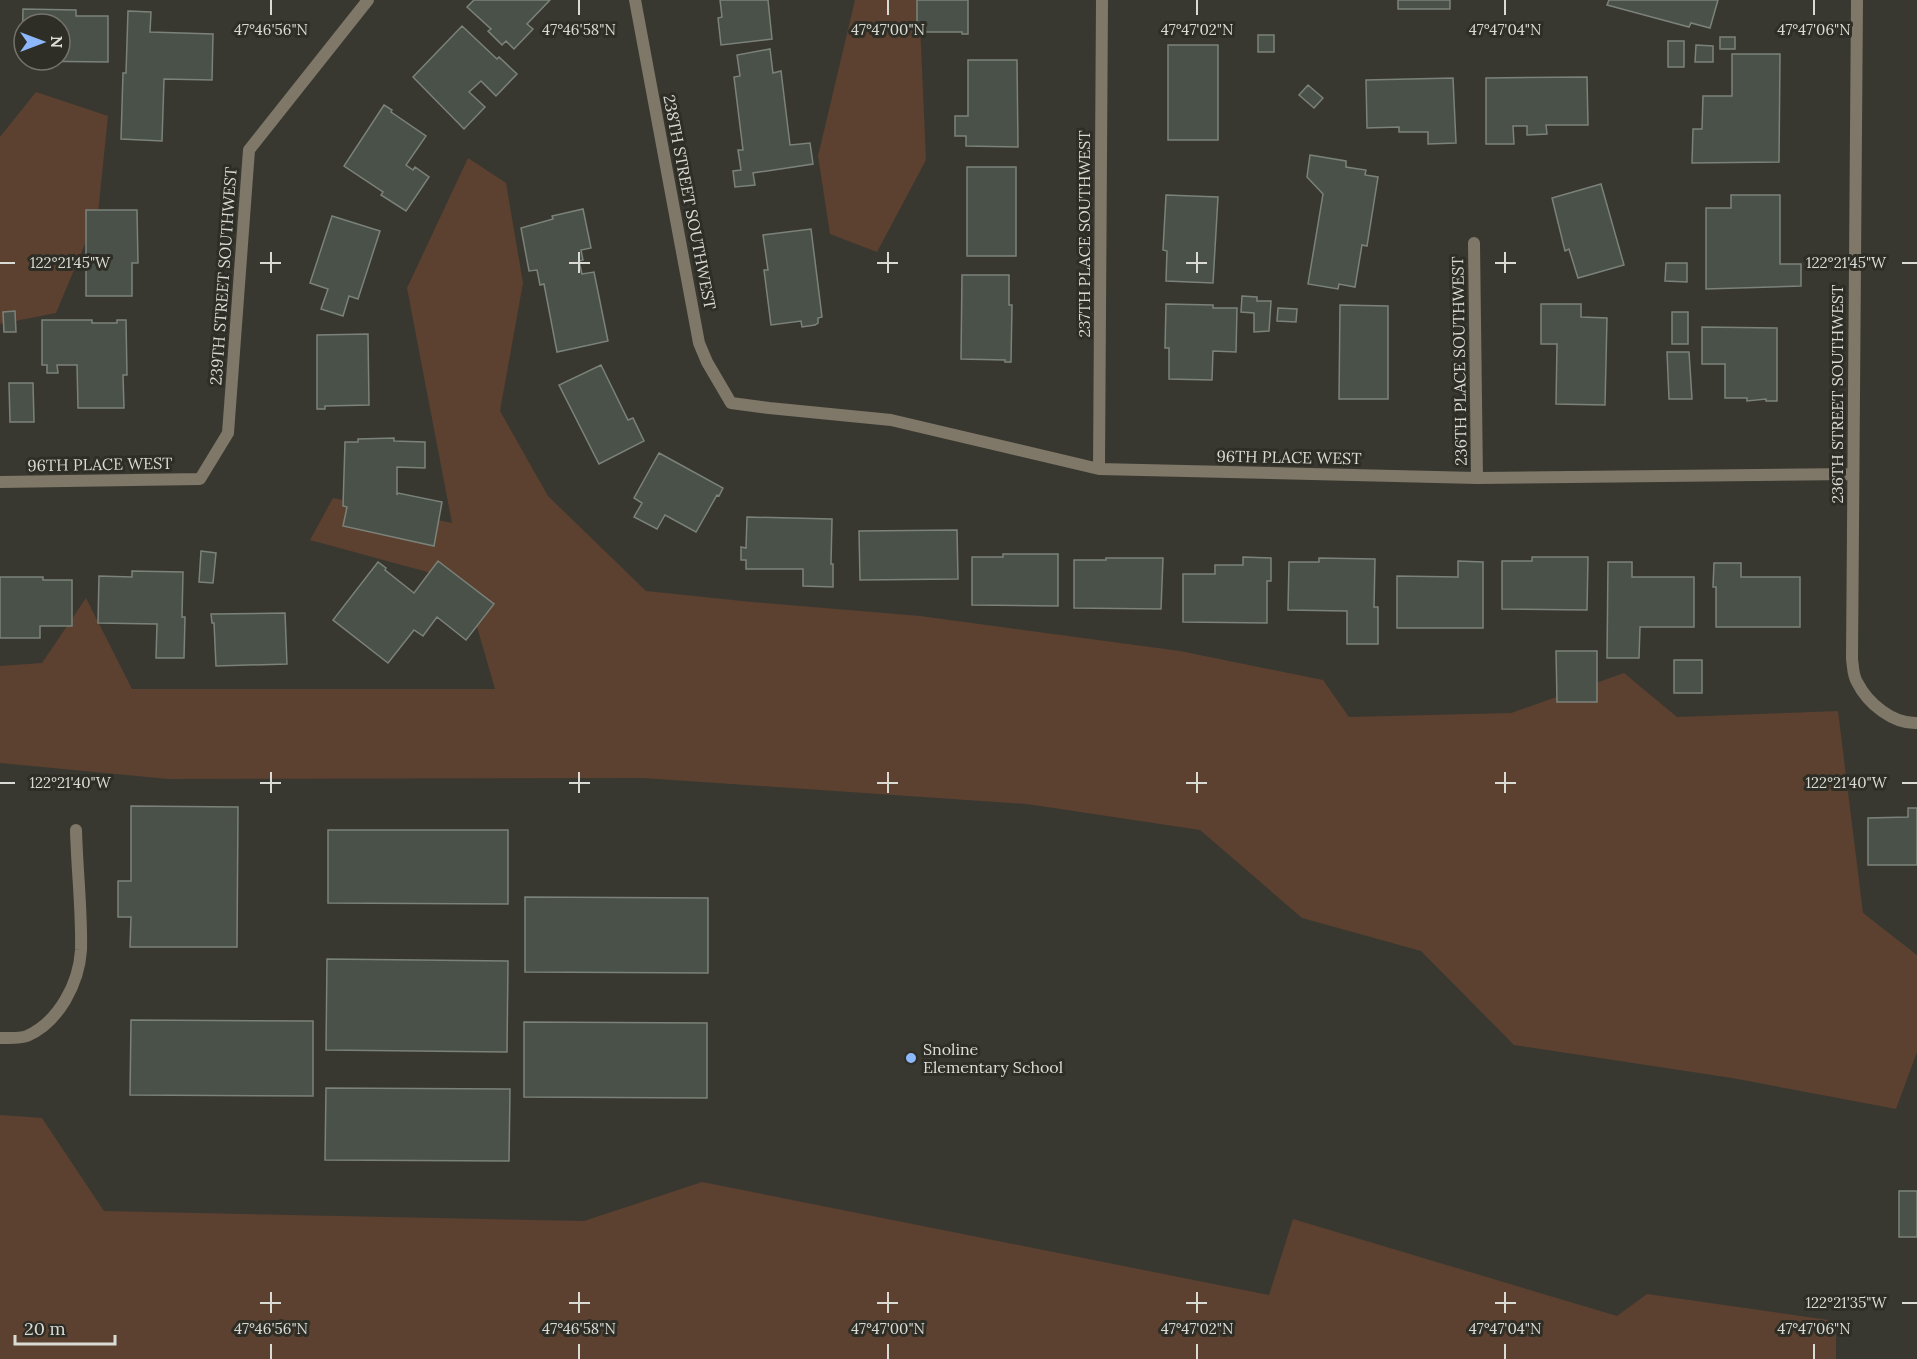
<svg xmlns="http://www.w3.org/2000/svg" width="1917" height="1359" font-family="Lora,serif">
<rect width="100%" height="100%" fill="#383830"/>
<path fill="#5c4030" d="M855,0H919L926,160L877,252L830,234L818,156Z
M36,92L108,116L98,213L56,313L0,324V137Z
M468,158L506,183L523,283L500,411L548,496L646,591L752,602L920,616L1180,651L1323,680L1349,717L1511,713L1624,673L1677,717L1838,711L1863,913L1917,955V1052L1896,1109L1732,1078L1514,1045L1421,951L1302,918L1200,830L1027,804L643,778L168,779L0,763V666L42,663L86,598L132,689H495L464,582L310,540L333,498L452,523L407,288Z
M0,1115L42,1118L104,1211L584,1221L702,1182L1269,1295L1293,1219L1617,1316L1647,1294L1836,1321V1359H0Z"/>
<path fill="#4a5149" stroke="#7b8279" stroke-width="1.5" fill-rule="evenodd" d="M474,0H550L527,24L533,29L514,49L506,41L502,45L488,31L491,29L467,7Z
M720,0H768L772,39L721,45L718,18L722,17Z
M917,0H968V34H962V32H917Z
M1398,0H1450V9H1398Z
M1609,0H1718L1710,28L1691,23L1689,27L1607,5Z
M23,9L76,10V16H108V62L22,61ZM24,24H60V60H24Z
M128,11L151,12L150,32L213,34L212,80L164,79L162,141L121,139L123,73H126Z
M462,26L497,59L499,57L517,74L496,96L481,81L469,92L485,107L464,129L413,77Z
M1258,35H1274V52H1258Z
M1720,37H1735V49H1720Z
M1668,41H1684V67H1668Z
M1168,45H1218V140H1168Z
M1696,45L1713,46V62H1695Z
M770,49L773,73L781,71L790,145L810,143L813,164L753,173L755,185L735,187L733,171L741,170L738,150H743L734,77L740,76L737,55Z
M1732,54H1780L1779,162L1692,163L1693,129H1702L1703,96H1732Z
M968,60H1017L1018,147L966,146V136H955V116H968Z
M1587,77L1588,125H1546L1547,134L1527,135V126H1513L1514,144H1486V78Z
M1453,78L1456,143L1428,144V132H1399V127L1367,128L1366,80Z
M1308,85L1323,98L1314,108L1299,95Z
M384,105L392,110L391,112L426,136L406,165L413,170L415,167L429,177L406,211L381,195L383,192L344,166Z
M1310,155L1346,161V167L1366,170L1365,175L1378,177L1367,246L1362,245L1355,287L1339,284L1338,289L1308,284L1323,194L1307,177Z
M967,167H1016V256H967Z
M1601,184L1624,265L1578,278L1569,249L1565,251L1552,198Z
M1166,195L1218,197L1213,283L1166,281L1167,251L1163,250Z
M1731,195H1780V264H1801V286L1706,289V208H1731Z
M583,209L591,248L581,250L583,260L579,261L582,274L594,272L608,341L557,352L544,284L540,285L537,270L529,271L521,228L553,219L552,216Z
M86,210H137L138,263H132V296H86Z
M332,216L380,231L358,299L349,296L343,316L321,309L328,289L310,283Z
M811,229L822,317L818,318V323L815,325L802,327L801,321L771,325L764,270H768L763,235Z
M1666,263H1687V282L1665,281Z
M962,275H1009V305H1012L1011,362H1005V360L961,359Z
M1242,296L1257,297V301H1271L1269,331L1254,332V313L1241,312Z
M1166,304L1213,305V308H1237L1236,352L1213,351L1212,380L1169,379V348H1165Z
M1541,304H1581V317L1607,318L1605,405L1556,404L1557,344H1541Z
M1340,305L1388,306V399H1339Z
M1278,308L1297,309L1296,322L1277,321Z
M15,311L16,332H4L3,312Z
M1672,312H1688V344H1672Z
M42,320H92V323H117V320H126L127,375H123L124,408H78L77,365H57L58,373H47V365H42Z
M1702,327L1777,328V401H1766V399L1747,401V398H1725V364H1702Z
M368,334L369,405L325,406V409H317V335Z
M1667,352H1689L1692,399H1669Z
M601,365L628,420L633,418L644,441L599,464L559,385Z
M9,383H33L34,422H10Z
M394,438V441L425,442V468L397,467V495L398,493L442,502L434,546L343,526L347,507L343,506L345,442H358V439Z
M659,453L723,488L719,496L717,495L696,532L665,515L657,529L634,517L642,503L634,498Z
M747,517L832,519L831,564H833V587L803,586V569H746V560H741V547L746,548Z
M957,530L958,579L860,580L859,531Z
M201,551L216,553L213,583L199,582Z
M1003,554H1058V606L972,605V557H1003Z
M1243,557L1271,558V581H1267V623L1183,622V574H1215V565H1243Z
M1532,557H1588L1587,610L1502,609V561H1532Z
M1106,558H1163L1161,609L1074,608V560H1106Z
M1319,558L1375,559L1374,607H1378V644H1347V611L1288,610L1289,562H1319Z
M438,561L494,604L466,640L437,617L423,636L414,630L388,663L333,620L378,562L386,568L385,570L414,593Z
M1458,561L1483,562V628H1397V576L1458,577Z
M1608,562H1632V577H1694V627H1640L1639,658H1607Z
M1714,563H1741V577H1800V627H1716V587H1713Z
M132,571L183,572L182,617H185L184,658H156L157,624L98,623L99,576L132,577Z
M0,577H43V580H72V626H40V638H0Z
M285,613L287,664L216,666L214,623H212L211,614Z
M1556,651H1597V702H1557Z
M1674,660H1702V693H1674Z
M131,806L238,807L237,947H130L131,917H118V881H131Z
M1908,808H1917V865H1868V818L1908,817Z
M328,830H508V904L328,903Z
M525,897L708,898V973L525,972Z
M327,959L508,961L507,1052L326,1050Z
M131,1020L313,1021V1096L130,1095Z
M524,1022L707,1023V1098L524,1097Z
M326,1088L510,1089L509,1161L325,1160Z
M1899,1191H1917V1237H1899Z"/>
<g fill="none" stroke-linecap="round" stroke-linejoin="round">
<path stroke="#7f7768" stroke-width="12" d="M0,1038C9,1038 19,1039 27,1036C59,1022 79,983 81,950C82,911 77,870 76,830"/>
<path stroke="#7f7768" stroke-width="12" d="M635,0L699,343L707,362L731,403L769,408L891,420L1099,469L1477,478L1853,474
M1857,0L1852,659C1853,666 1853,676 1857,682C1868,704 1893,724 1917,723
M1474,243L1477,478
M1099,469L1102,0
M0,482L200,479L228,433L249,150L368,0"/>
</g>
<path fill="none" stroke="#dadbd5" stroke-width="2" d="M271,0V15M579,0V15M888,0V15M1197,0V15M1505,0V15M1814,0V15M271,252V273M579,252V273M888,252V273M1197,252V273M1505,252V273M0,263H15M260,263H281M569,263H590M877,263H898M1186,263H1207M1495,263H1516M1902,263H1917M271,772V793M579,772V793M888,772V793M1197,772V793M1505,772V793M0,783H15M260,783H281M569,783H590M877,783H898M1186,783H1207M1495,783H1516M1902,783H1917M271,1292V1313M579,1292V1313M888,1292V1313M1197,1292V1313M1505,1292V1313M260,1303H281M569,1303H590M877,1303H898M1186,1303H1207M1495,1303H1516M1902,1303H1917M271,1344V1359M579,1344V1359M888,1344V1359M1197,1344V1359M1505,1344V1359M1814,1344V1359"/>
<circle fill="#8db9fc" stroke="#2e2e26" stroke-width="2" cx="911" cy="1058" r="6"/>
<g text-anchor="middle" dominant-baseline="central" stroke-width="6" stroke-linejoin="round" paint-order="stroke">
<g font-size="16" fill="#dadbd5" stroke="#2e2e26">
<text transform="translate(690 202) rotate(79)">238TH STREET SOUTHWEST</text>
<text transform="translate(1084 234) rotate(-90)">237TH PLACE SOUTHWEST</text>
<text transform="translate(223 276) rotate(-86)">239TH STREET SOUTHWEST</text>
<text transform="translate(1459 361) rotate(-91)">236TH PLACE SOUTHWEST</text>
<text transform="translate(1837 394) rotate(-90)">236TH STREET SOUTHWEST</text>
<text transform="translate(1289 457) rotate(1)">96TH PLACE WEST</text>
<text transform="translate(100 464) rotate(-1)">96TH PLACE WEST</text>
</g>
<g font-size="16" fill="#dadbd5" stroke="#2e2e26" text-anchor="start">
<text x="923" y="1049">Snoline<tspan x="923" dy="18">Elementary School</tspan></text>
</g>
</g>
<g font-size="15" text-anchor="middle" fill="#dadbd5" stroke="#2e2e26" stroke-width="6" stroke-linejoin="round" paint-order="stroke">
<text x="271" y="35">47°46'56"N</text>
<text x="579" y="35">47°46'58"N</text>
<text x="888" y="35">47°47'00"N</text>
<text x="1197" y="35">47°47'02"N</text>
<text x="1505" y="35">47°47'04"N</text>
<text x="1814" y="35">47°47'06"N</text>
<text x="1846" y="268">122°21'45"W</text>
<text x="70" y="268">122°21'45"W</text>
<text x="1846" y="788">122°21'40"W</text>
<text x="70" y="788">122°21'40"W</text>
<text x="1846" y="1308">122°21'35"W</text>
<text x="271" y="1334">47°46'56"N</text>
<text x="579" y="1334">47°46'58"N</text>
<text x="888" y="1334">47°47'00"N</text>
<text x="1197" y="1334">47°47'02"N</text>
<text x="1505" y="1334">47°47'04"N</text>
<text x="1814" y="1334">47°47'06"N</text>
</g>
<g transform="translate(42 42) rotate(90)"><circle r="28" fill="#2e2e26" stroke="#73736c" stroke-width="1.5"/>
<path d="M0-4.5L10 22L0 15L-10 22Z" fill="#8db9fc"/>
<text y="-9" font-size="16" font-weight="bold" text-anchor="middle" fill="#dadbd5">N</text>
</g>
<path d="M15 1335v9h100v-9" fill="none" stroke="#dadbd5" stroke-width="3"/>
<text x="24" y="1335" font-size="18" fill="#dadbd5" stroke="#2e2e26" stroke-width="4.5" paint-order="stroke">20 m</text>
</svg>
